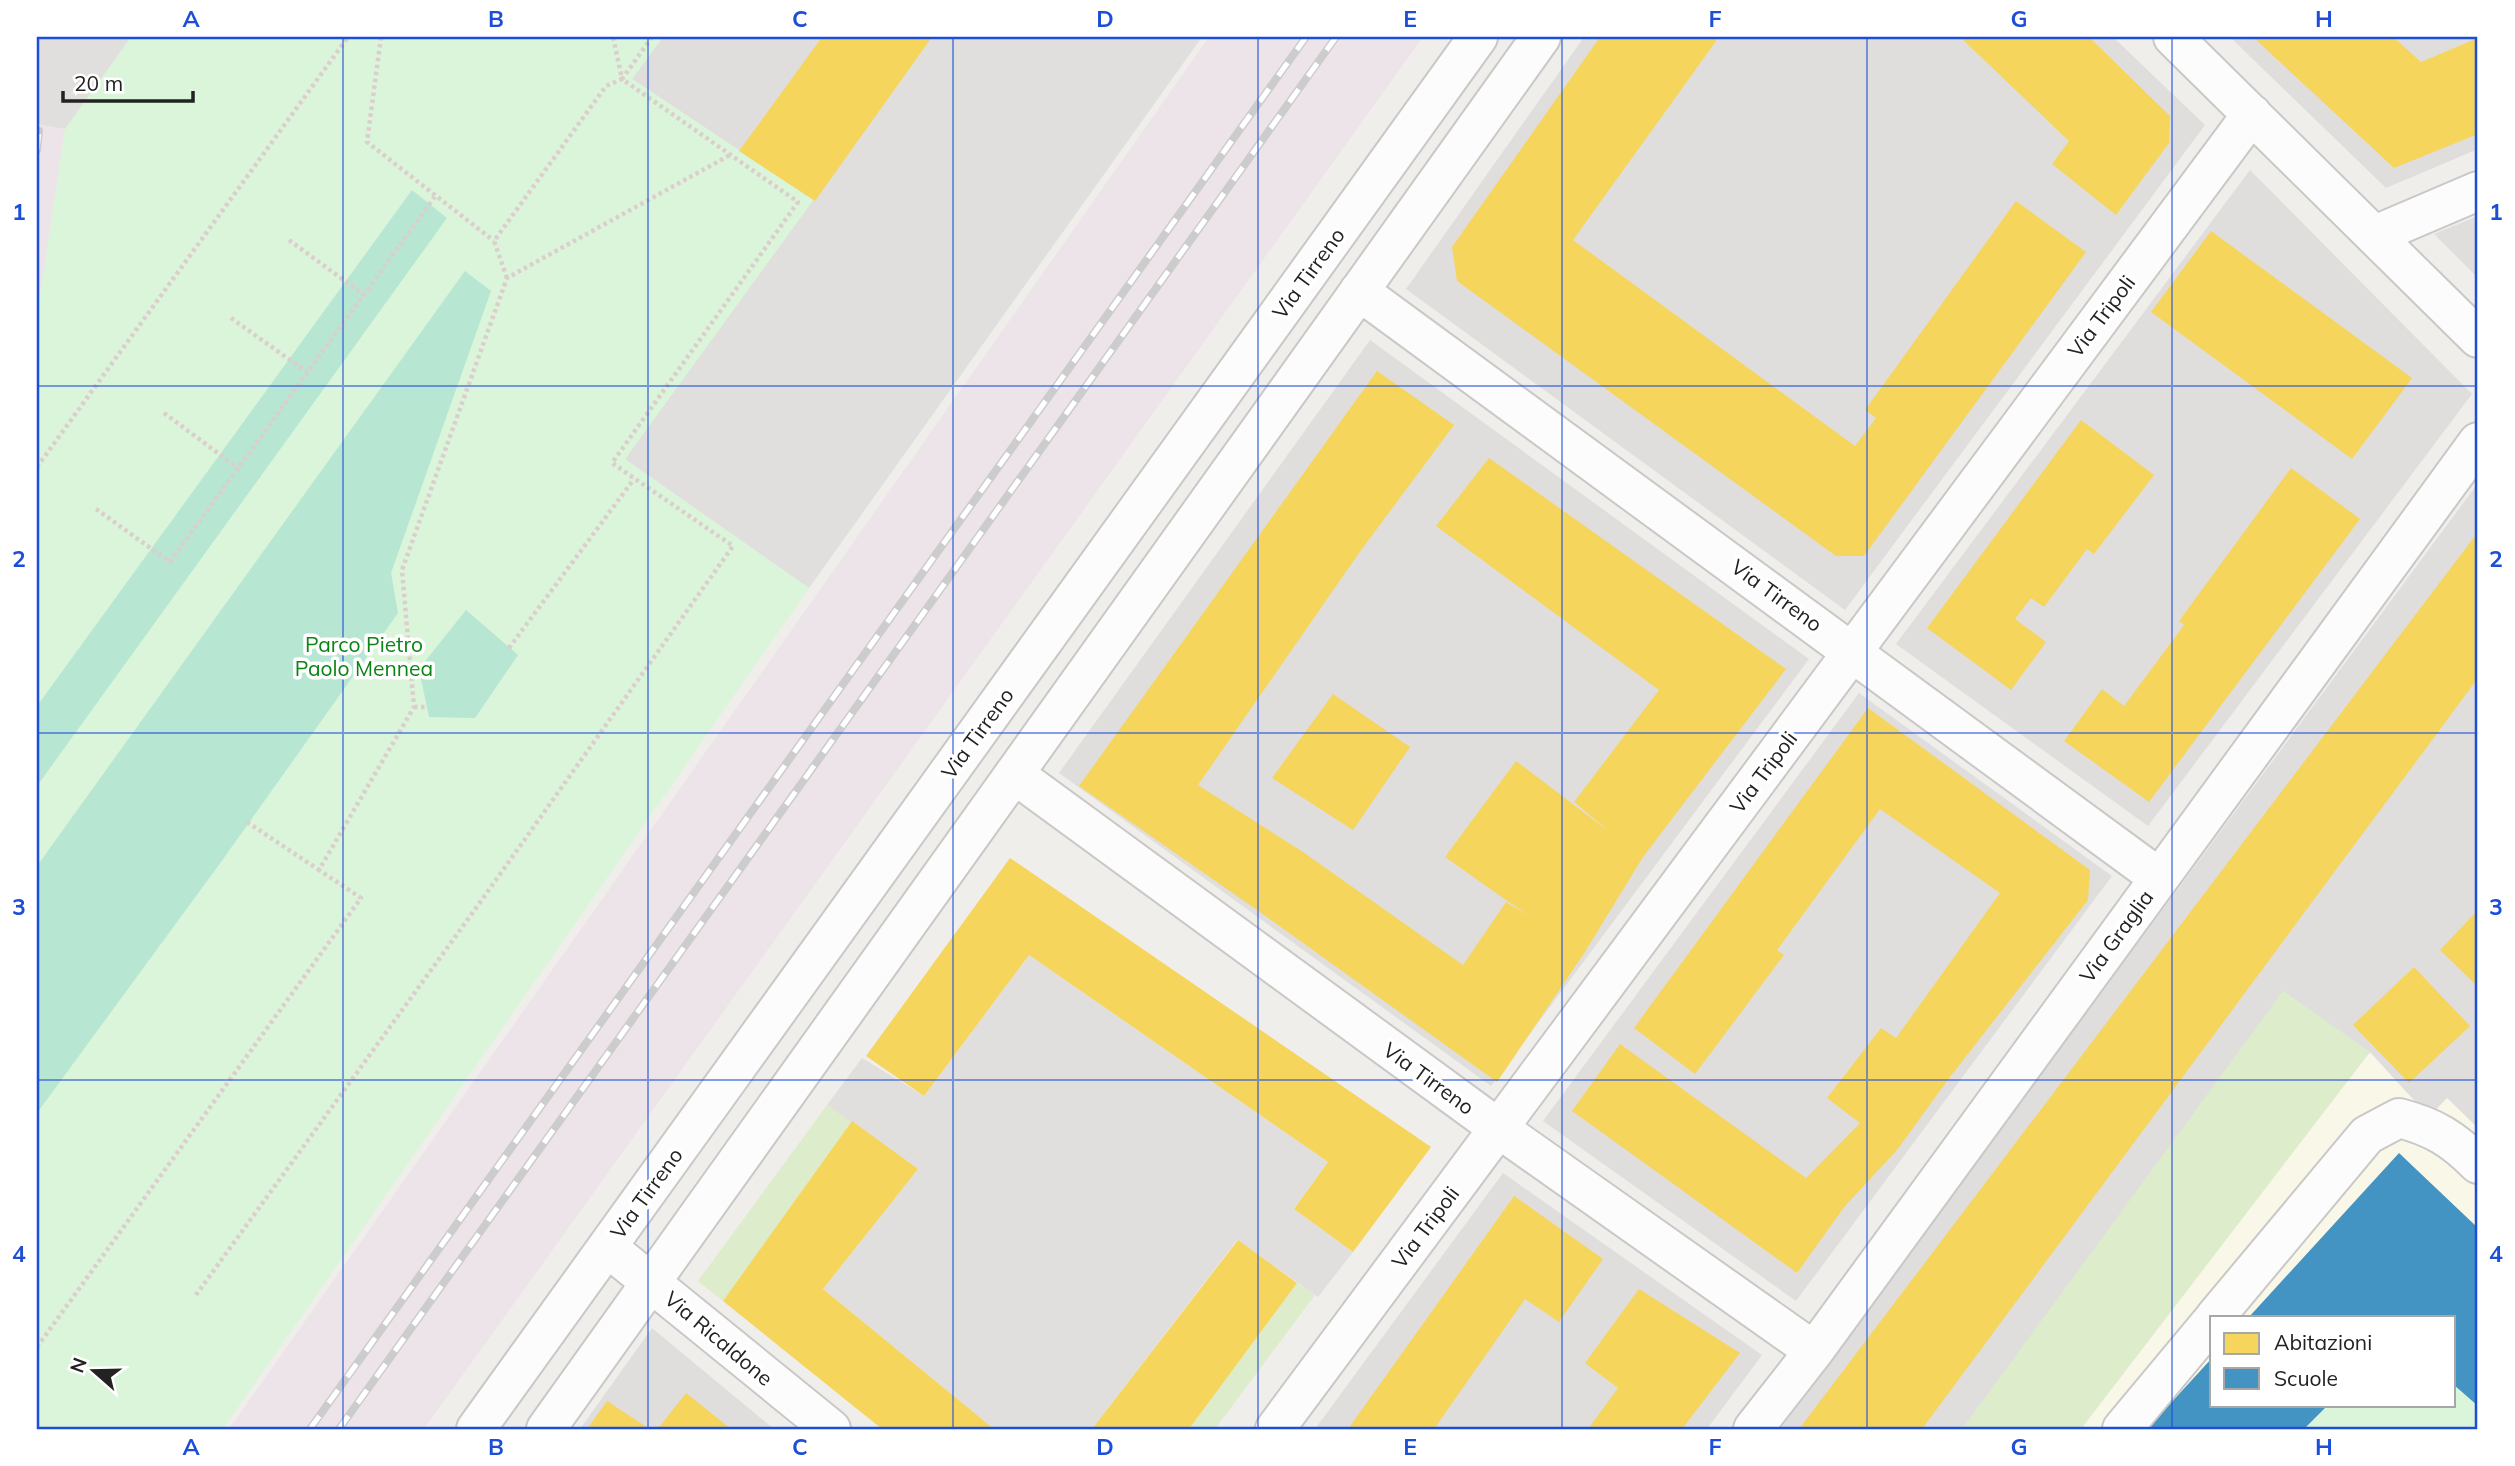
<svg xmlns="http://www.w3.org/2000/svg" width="2515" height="1466" font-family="Mulish,sans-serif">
<rect width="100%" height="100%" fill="#f0eeeb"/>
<path fill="#dfdedc" d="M663,37H932L815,201L632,79Z
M1584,37H2113L2205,125L1845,610L1406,289Z
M2230,37H2478V149L2386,188Z
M2250,170L2472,394L2148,826L1896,644Z
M2478,216V278L2434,234Z
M1370,340L1809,659L1491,1086L1059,773Z
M2478,483V1128L2447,1099L2430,1117L2369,1053L2075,1429H1779Z
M1859,693L2112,876L1796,1301L1543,1121Z
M1503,1173L1762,1355L1707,1429H1315Z
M652,1328L774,1429H580Z"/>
<path fill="#ede4e9" d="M1209,37H1423L424,1429H229Z
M37,124L65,129L37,316Z"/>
<path fill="#f8f7e8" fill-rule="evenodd" d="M2370,1052L2429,1117L2447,1098L2478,1128V1429H2075ZM2212,1317H2454V1405H2212Z"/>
<path fill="#ddeccb" d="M2283,991L2370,1052L2081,1429H1962Z
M827,1105L852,1121L723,1301L698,1281Z
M1297,1283L1315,1295L1215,1429H1189Z"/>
<path fill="#daf5da" d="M131,37H663L632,79L815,201L625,459L809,588L223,1429H37V316L65,129Z
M2454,1385L2478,1406V1429H2304L2328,1405H2454Z"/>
<path fill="#b7e6d2" d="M412,190L447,218L37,786V706Z
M465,271L491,291L391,573L398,613L221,862L37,1113V866Z
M466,610L518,655L475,718L429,717L419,669Z"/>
<path fill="#e0dfde" d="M37,37H131L65,129L37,124Z
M932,37H1202L809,588L625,459Z
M1029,955L1328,1162L1294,1209L1353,1252L1318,1297L1237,1240L1092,1429H994L823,1289L918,1169L827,1105L862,1058L924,1096Z"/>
<path fill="#f6d55c" d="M822,37H932L815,201L739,151Z
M1600,37H1719L1573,240L1855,446L1876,418L1865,410L2016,201L2086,252L1864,556H1836L1457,281L1452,247Z
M1960,37H2089L2170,116L2169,143L2116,215L2052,164L2069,141Z
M2253,37H2393L2421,62L2478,38V134L2394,168Z
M2211,231L2412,378L2352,459L2151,312Z
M1377,371L1454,425L1359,553L1198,785L1303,852L1463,965L1506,902L1529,916L1445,857L1516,761L1611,833L1574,802L1659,690L1436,526L1489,458L1786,669L1643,857L1583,955L1497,1082L1257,910L1079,786Z
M2081,420L2154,475L2094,554L2087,549L2044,607L2031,598L2015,619L2046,642L2011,690L1927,628Z
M2291,468L2360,519L2149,802L2064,741L2102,689L2124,706L2184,625L2179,621Z
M2478,532V678L1922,1429H1799Z
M1333,694L1410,747L1353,830L1272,778Z
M1868,708L2090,870L2088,900L1950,1077L1897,1150L1845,1206L1797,1273L1572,1111L1620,1044L1806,1178L1860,1123L1827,1098L1881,1028L1896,1038L2000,893L1880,809L1777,950L1784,955L1695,1074L1634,1028Z
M1010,858L1431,1147L1353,1252L1294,1209L1328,1162L1029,955L924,1096L866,1056Z
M2478,910V987L2440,950Z
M2414,967L2470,1026L2409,1083L2353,1025Z
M852,1121L918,1169L823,1289L994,1429H882L723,1301Z
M1514,1196L1603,1259L1559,1322L1525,1299L1434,1429H1348Z
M1238,1240L1297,1283L1189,1429H1092Z
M1639,1289L1740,1353L1682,1429H1588L1618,1388L1585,1363Z
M686,1393L731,1429H587L607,1401L648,1428L660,1426Z"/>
<path fill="#4393c3" d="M2399,1153L2478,1228V1406L2454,1385V1317H2249Z
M2212,1358V1405H2328L2304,1429H2147Z"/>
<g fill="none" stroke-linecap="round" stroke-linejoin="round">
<g stroke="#c9c8c7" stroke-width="42">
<path id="minor" d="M2173,37L2478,338
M2375,235L2478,191
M1359,291L2158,877
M1014,774L1498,1128L1814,1351
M607,1247L831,1429
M2215,1317L2367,1135L2399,1118C2434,1127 2453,1139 2478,1164
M476,1429L1478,37
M546,1429L1541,37
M1275,1429L2252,114
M1753,1429L1814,1351L2478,442
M2122,1429L2212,1321"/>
</g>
<path stroke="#dccecd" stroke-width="4.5" stroke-dasharray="3.5 3.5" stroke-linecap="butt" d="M381,37L367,142L494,241
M289,240L364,295
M507,278L494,241L606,86L622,79L613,37
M231,318L307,372
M164,413L238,468
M37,467L348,37
M96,509L170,562L436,195
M509,648L634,479
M414,707H427
M247,822L319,870
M196,1295L476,908L733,546L612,463L798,202L622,79L652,37
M37,1347L361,898L319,870L414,707L402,570L507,278L730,155
M1062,1429V1428"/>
<use href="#minor" stroke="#fdfcfc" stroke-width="38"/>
<g stroke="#ccc" stroke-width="8">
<path id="rail" d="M37,150L39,131
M310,1429L1306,37
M339,1429L1336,37"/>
</g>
<use href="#rail" stroke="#fff" stroke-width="5" stroke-dasharray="16" stroke-linecap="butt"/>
</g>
<path fill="none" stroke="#1d4ed8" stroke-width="2" stroke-opacity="0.55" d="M343,37V1429M648,37V1429M953,37V1429M1258,37V1429M1562,37V1429M1867,37V1429M2172,37V1429M37,386H2478M37,733H2478M37,1080H2478"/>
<g text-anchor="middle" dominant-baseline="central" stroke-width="7" stroke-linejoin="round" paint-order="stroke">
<g font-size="21" fill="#222" stroke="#fff">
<text transform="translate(1308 273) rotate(-54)">Via Tirreno</text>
<text transform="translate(2101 316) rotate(-53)">Via Tripoli</text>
<text transform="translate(1777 595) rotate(36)">Via Tirreno</text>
<text transform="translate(977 733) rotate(-54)">Via Tirreno</text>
<text transform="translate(1763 772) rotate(-53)">Via Tripoli</text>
<text transform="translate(2116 936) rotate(-54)">Via Graglia</text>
<text transform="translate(1429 1078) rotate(36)">Via Tirreno</text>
<text transform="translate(646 1193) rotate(-54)">Via Tirreno</text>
<text transform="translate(1425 1227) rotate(-53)">Via Tripoli</text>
<text transform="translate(719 1338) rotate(40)">Via Ricaldone</text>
</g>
<g font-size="21" fill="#0c8416" stroke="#fff">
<text x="364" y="644">Parco Pietro<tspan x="364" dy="24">Paolo Mennea</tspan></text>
</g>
</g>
<rect width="2515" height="1466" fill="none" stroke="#ffffff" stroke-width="77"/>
<rect x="2210" y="1316" width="245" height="91" fill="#ffffff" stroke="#a7a7a7" stroke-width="2"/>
<rect x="2224" y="1333" width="35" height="21" fill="#f6d55c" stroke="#a7a7a7" stroke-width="2"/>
<text x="2274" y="1350" font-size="21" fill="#222222">Abitazioni</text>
<rect x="2224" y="1368" width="35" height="21" fill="#4393c3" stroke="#a7a7a7" stroke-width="2"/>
<text x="2274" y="1386" font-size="21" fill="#222222">Scuole</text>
<g transform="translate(94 1371) rotate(290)" stroke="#ffffff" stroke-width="5" paint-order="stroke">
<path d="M0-5L12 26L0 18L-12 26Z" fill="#222222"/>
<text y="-10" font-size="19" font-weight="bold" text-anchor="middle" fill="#222222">N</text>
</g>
<path d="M63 91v10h130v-10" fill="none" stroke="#222222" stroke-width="3.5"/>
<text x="74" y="91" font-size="21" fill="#222222" stroke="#ffffff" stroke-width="5" paint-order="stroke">20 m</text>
<rect x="38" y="38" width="2438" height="1390" fill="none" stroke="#1d4ed8" stroke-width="2.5"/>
<g font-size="23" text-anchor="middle" font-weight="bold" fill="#1d4ed8">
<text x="191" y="27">A</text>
<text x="496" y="27">B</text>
<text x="800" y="27">C</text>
<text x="1105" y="27">D</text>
<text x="1410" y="27">E</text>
<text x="1715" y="27">F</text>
<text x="2019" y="27">G</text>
<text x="2324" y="27">H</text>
<text x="19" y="220">1</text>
<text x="2496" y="220">1</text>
<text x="19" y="567">2</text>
<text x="2496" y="567">2</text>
<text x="19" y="915">3</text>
<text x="2496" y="915">3</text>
<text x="19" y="1262">4</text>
<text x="2496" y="1262">4</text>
<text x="191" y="1455">A</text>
<text x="496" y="1455">B</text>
<text x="800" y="1455">C</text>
<text x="1105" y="1455">D</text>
<text x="1410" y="1455">E</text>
<text x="1715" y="1455">F</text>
<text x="2019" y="1455">G</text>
<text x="2324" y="1455">H</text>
</g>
</svg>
